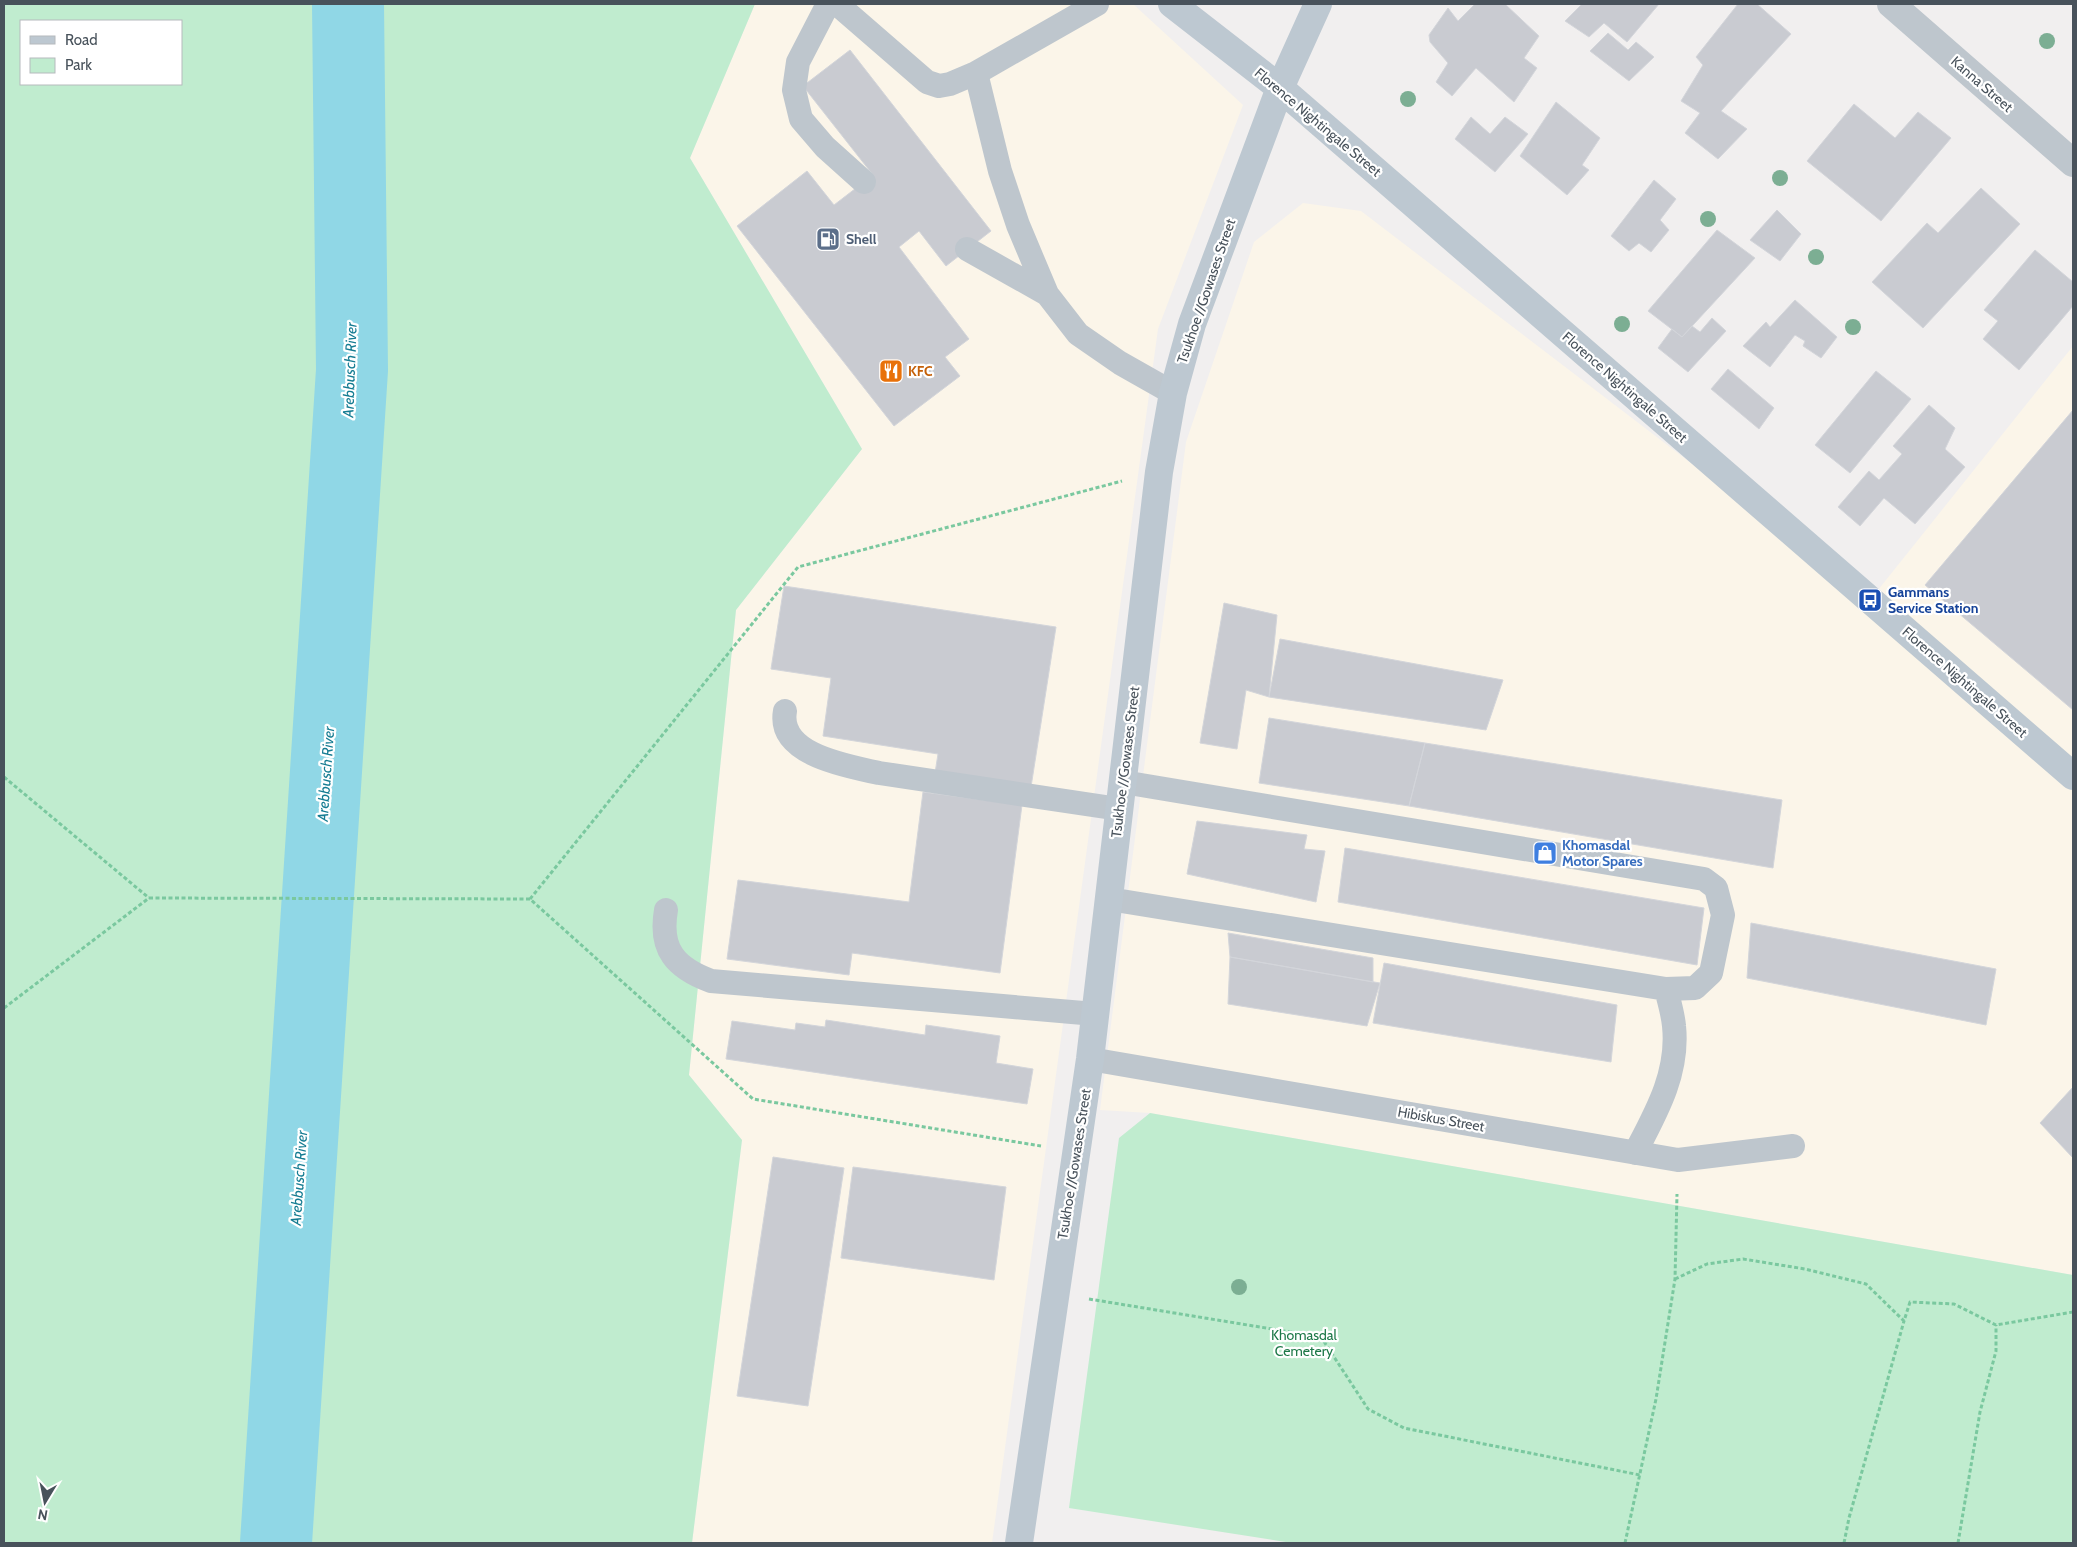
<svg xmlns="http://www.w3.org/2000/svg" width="2077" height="1547" font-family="Cabin,sans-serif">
<rect width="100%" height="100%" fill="#f1efef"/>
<path fill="#fbf5e9" d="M755,4H1133L1243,105L1158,329L992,1543H692L742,1140L689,1075L736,610L862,449L690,158Z
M1303,203L1361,211L1870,600L2073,346V1275L1150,1113L1100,1110L1186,442L1254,242Z"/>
<path fill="#c0eccf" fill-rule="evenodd" d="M4,4H755L690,158L862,449L736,610L689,1075L742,1140L692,1543H4ZM21,21H181V84H21Z
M1150,1113L2073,1275V1543H1292L1069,1508L1119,1138Z"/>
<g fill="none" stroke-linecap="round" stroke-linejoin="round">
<path stroke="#90d7e6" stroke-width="72" d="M276,1543L352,370L348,4"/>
</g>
<path fill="#c9cbd1" stroke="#d3d5da" d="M1475,4H1505L1539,36L1524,58L1537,68L1514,102L1476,68L1452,96L1436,82L1448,63L1430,42L1429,35L1448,8L1458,21Z
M1582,4H1659L1627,42L1604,23L1589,37L1565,21Z
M1738,4H1757L1791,34L1721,111L1747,129L1718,159L1685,133L1700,113L1681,101L1703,65L1696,57Z
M1608,33L1628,50L1636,42L1654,57L1629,81L1590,51Z
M850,50L991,231L946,266L919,231L899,247L969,339L945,357L960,376L894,426L737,226L807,171L834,205L873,175L803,86Z
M1556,102L1600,138L1582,165L1589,170L1567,195L1520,156Z
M1854,104L1895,138L1918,112L1951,138L1881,221L1807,161Z
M1471,117L1490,134L1505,117L1528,134L1495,172L1455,139Z
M1654,180L1676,199L1660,220L1669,230L1651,252L1639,243L1629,251L1611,236Z
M1981,188L2020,224L1923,328L1872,282L1927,223L1938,233Z
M1777,210L1801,234L1780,261L1750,240Z
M1717,230L1755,258L1682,337L1648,311Z
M2035,250L2073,282V306L2019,370L1983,339L1998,321L1984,310Z
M1795,300L1837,337L1821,358L1803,346L1805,341L1795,335L1770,367L1743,346L1766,322L1770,327Z
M1712,318L1726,331L1688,372L1658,348L1672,329L1682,337L1692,326L1700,332Z
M1728,369L1774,408L1759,429L1711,389Z
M1876,371L1911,399L1850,473L1815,445Z
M1929,405L1955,428L1945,449L1965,467L1915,524L1884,498L1860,526L1838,507L1869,471L1879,480L1902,454L1893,446Z
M2073,410V710L1925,585Z
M784,586L1056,627L1031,787L935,773L938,754L823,736L831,678L771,669Z
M1224,603L1277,615L1269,697L1246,690L1237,749L1200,743Z
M1280,639L1503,680L1486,730L1269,697Z
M1269,718L1425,743L1409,806L1259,783Z
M1425,743L1782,800L1773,868L1409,806Z
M923,792L1022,805L1000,973L852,953L849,975L727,959L738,880L909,902Z
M1197,821L1307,835L1304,849L1325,851L1316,902L1187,874Z
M1345,848L1704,908L1697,965L1338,902Z
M1751,923L1996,969L1986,1025L1747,978Z
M1228,933L1373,958V982L1230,957Z
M1230,957L1380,983L1367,1026L1228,1004Z
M1384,963L1617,1005L1611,1062L1373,1023Z
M826,1020L925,1035L926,1025L1000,1036L996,1063L1033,1069L1027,1104L726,1059L732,1021L795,1030L796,1023L825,1027Z
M2073,1087V1158L2040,1123Z
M773,1157L844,1168L808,1406L737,1396Z
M853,1167L1006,1187L994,1280L841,1258Z"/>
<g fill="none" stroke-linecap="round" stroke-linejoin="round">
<path stroke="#7ac89f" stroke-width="3" stroke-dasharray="4 2.5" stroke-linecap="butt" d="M4,777L149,898
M530,899L798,567L1122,481
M4,1008L149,898L530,899L753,1099L1041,1146
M1675,1279L1707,1264L1743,1259L1805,1269L1866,1284L1904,1321L1910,1302L1954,1304L1996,1325L2073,1312
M1089,1299L1321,1337L1368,1409L1404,1428L1640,1475
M1625,1543L1656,1399L1675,1279L1677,1194
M1844,1543L1849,1518L1904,1321
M1958,1543L1980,1412L1996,1351V1325"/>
<path stroke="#bec6cd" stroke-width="24" d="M828,4L798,62L794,90L801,119L825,147L864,182
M837,4L927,82L939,86L950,84L976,73L1097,4
M976,73L1000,171L1018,225L1047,294L1078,334L1120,363L1173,393
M967,249L1047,294
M785,711C777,755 848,766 879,773L1119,809
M1109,899L1666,989L1695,988L1711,973L1723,915L1716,888L1704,879L1123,782
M666,910C659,950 676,968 711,981L1095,1014
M1090,1059L1678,1160L1793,1146
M1635,1153C1656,1113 1679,1073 1674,1026C1673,1014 1669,1001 1666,989"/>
<path stroke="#bec6cd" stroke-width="28" d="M1891,4L2073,163"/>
<path stroke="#bdc8d1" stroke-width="28" d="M1172,4L1280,88L2073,776
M1019,1543L1090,1059L1159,472L1173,393L1192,324L1280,88L1318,4"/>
</g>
<g fill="#7cae93">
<circle cx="2047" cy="41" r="8"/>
<circle cx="1408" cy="99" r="8"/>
<circle cx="1780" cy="178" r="8"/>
<circle cx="1708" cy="219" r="8"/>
<circle cx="1816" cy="257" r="8"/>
<circle cx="1622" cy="324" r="8"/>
<circle cx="1853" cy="327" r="8"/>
<circle cx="1239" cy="1287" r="8"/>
</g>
<defs>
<g id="fuel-square" transform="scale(1.25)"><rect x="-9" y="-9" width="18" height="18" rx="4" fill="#5c6f8a" stroke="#fff"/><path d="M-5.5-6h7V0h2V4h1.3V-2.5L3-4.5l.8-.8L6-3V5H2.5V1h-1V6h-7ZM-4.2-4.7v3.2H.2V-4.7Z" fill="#fff"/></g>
<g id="restaurant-square" transform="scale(1.25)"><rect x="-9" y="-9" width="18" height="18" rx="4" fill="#e8710a" stroke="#fff"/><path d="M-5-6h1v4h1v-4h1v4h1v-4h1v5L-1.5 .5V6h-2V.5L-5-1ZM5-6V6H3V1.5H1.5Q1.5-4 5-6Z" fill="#fff"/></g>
<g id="bus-square" transform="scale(1.25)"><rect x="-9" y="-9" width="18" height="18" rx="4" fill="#1a4fb4" stroke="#fff"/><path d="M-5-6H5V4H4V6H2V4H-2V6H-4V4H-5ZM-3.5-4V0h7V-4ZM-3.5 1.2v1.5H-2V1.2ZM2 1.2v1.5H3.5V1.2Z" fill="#fff"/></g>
<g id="shop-square" transform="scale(1.25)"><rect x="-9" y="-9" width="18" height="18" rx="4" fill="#3f7fe0" stroke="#fff"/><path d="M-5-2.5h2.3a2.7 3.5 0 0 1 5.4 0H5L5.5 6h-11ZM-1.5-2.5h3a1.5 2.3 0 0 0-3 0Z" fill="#fff"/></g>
</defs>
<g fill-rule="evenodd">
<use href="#fuel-square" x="828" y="239"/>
<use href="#restaurant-square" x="891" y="371"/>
<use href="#bus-square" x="1870" y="600"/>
<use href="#shop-square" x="1545" y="853"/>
</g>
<g text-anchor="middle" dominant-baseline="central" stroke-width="4.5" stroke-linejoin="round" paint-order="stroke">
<g font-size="14" fill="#48525b" stroke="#fff">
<text transform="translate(1982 84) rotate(41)">Kanna Street</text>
<text transform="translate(1318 122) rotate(40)">Florence Nightingale Street</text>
<text transform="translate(1206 291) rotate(-71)">Tsukhoe //Gowases Street</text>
<text transform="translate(1625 387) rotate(41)">Florence Nightingale Street</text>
<text transform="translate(1965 682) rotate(41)">Florence Nightingale Street</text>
<text transform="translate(1125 762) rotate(-83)">Tsukhoe //Gowases Street</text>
<text transform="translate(1441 1119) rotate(10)">Hibiskus Street</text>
<text transform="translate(1074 1164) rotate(-81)">Tsukhoe //Gowases Street</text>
</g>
<g font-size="14" font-weight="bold" fill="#4e5e75" stroke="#fff" text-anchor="start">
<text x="846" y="239">Shell</text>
</g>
<g font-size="14" font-weight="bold" fill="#c56008" stroke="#fff" text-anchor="start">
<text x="908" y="371">KFC</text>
</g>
<g font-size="14" font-weight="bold" fill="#164399" stroke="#fff" text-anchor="start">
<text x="1888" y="592">Gammans<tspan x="1888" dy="16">Service Station</tspan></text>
</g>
<g font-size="14" font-weight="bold" fill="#366cbe" stroke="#fff" text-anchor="start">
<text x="1562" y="845">Khomasdal<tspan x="1562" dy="16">Motor Spares</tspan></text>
</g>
<g font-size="14" fill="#1d7848" stroke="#fff">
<text x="1304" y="1335">Khomasdal<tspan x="1304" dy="16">Cemetery</tspan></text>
</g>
<g font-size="15" font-style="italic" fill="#157c92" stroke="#fff">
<text transform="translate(350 370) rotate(-88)">Arebbusch River</text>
<text transform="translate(326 774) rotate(-86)">Arebbusch River</text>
<text transform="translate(299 1178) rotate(-86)">Arebbusch River</text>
</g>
</g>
<rect width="2077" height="1547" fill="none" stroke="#48525b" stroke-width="10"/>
<rect x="20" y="20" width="162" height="65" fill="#ffffff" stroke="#b6babd"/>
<rect x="30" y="36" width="25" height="8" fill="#bdc8d1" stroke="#b6babd"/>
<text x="65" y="45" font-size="15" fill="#48525b">Road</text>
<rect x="30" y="58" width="25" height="15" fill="#c0eccf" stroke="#b6babd"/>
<text x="65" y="70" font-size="15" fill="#48525b">Park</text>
<g transform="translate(45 1502) rotate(190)" stroke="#ffffff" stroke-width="4" paint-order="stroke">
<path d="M0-4L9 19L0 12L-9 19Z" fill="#48525b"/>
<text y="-8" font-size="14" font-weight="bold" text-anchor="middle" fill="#48525b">N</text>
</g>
</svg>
